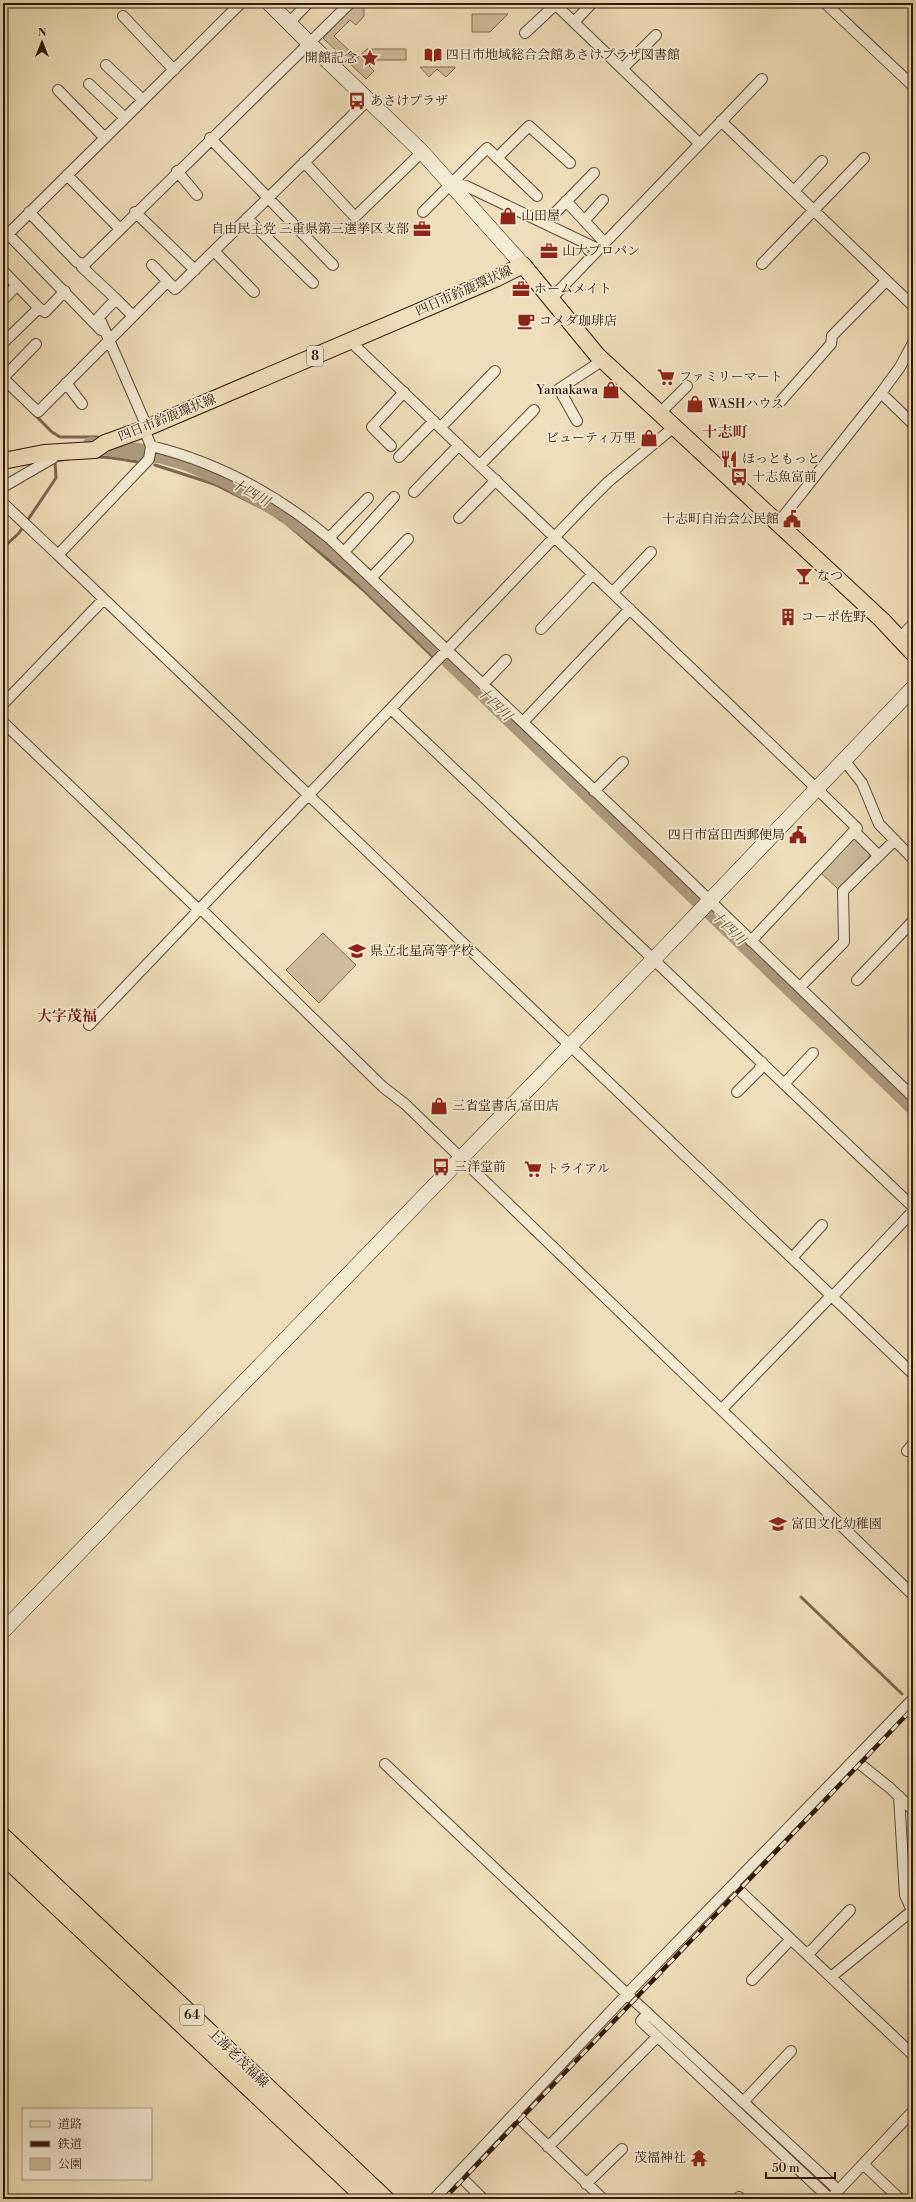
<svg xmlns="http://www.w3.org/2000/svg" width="916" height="2202" font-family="'Libre Bodoni','Noto Serif JP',serif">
<rect width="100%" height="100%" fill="#eedeb9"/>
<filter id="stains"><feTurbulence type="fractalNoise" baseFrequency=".005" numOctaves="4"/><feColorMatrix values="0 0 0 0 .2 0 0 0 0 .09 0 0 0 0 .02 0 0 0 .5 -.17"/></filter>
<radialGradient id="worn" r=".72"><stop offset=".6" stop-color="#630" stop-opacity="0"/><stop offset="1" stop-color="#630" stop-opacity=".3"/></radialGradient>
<path fill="#cebc9b" stroke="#7e6a52" d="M356,3H372L364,5V16L356,25L350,20L334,36L357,58L367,49H406V60H375L369,66L374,71L366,79L323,38Z
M472,14H508L490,32H472Z
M420,67H455V68L446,77L437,69L429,77Z
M853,839H856L870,852V856L838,889L820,872Z
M323,933L356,965L319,1003L286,970Z"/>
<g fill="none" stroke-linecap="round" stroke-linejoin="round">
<path stroke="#7b674f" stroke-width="3" d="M34,414L52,432L60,437H98
M117,446L126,450
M95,457C109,456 124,460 139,462
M155,465L214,484L266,510L286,523L362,589L434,658
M3,548L19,533L56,478L55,461L68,459
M801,1597L902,1694
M683,2053L837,2199"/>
<path stroke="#ad9b7d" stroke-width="17" d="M91,445L161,455L186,462L226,480L285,513L345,560L913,1106"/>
<g stroke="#5f4a35" stroke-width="12">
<path id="street" d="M554,3L699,143
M825,3L913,86
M123,16L174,70
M574,22L592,3
M289,23L308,3
M525,33L556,4
M106,65L143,100
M623,68L656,35
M89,84L125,118
M58,90L101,134L106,136
M721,121L913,306
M210,138L333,265
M497,158L529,126L570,163
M304,162L355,217L422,152
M177,171L197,195
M67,175L119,228
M452,183L466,186L598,249
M794,191L822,161
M566,201L604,242
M29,212L77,262L84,264
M135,212L195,270
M423,212L487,148L537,196
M553,215L594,173
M247,218L313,283
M585,220L603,200
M8,234L101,330
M3,239L241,3
M214,251L254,292
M762,264L864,158
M152,265L175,289L368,100
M3,271L39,308L45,312L65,291
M116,299L133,316
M551,299L762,79
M3,300L17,285
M350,341L817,789L857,828L854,831
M3,343L39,308
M3,378L38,412L167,282
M3,378L36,344
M66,383L82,404
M881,393L913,424
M780,402L831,344L832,336L886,281
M660,413L687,386
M577,421L559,389L603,360
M147,427L99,317L116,299L82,267L350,3
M441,427L495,371
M144,429L151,446L149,459L58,555L913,1374
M151,446C217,462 277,495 329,538L673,865L913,1097
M391,446L372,427L404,392
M399,457L434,421
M480,465L534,410
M3,487L53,458L58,451
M414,492L459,445
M3,503L58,555
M459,518L496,480
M778,523L881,393L900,367L913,343
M329,538L368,498
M344,552L394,497
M372,577L408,539
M613,592L651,552
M541,629L593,574
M898,640L913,624
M483,684L506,660
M3,704L104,599
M391,709L913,1207
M3,722L199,910
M523,722L630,609
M844,760L862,783L879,824L913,859
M594,791L623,762
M200,908L383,1087L405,1104L913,1595
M751,941L854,831L878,855
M857,980L913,921
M800,987L844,942L843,891L895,840
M89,1025L588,502L608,482L674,427
M784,1084L813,1053
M737,1092L759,1070L762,1062
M792,1258L822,1225
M833,1296L913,1211
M722,1409L832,1295
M907,1451L913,1444
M385,1764L627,1994L838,2190
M860,1764L890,1788L913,1810
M899,1796L905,1895L913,1913
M739,1890L913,2055
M806,1953L812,1950L850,1910
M831,1977L913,1910
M752,1980L791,1939
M648,2013L641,2021L830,2199
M743,2102L791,2051
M520,2119L603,2199
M548,2147L657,2037
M863,2164L900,2199
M458,2174L483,2199
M586,2184L622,2149
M834,2195L913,2111
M739,2197L740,2199
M434,2199L627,1994L913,1699"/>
</g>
<g stroke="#2f1809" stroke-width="16">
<path id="secondary" d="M269,3L310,44L422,152L523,265
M3,1631L653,960L913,688"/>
</g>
<g stroke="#2f1809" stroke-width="18">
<path id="primary" d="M3,461L44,453L95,450L105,443L144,429L495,279L523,265L597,355L882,620L913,653
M3,1836L386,2199
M3,1856L366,2199"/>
</g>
<use href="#street" stroke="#f4ead2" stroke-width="10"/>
<use href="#secondary" stroke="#f4ead2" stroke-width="15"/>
<use href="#primary" stroke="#eedeb9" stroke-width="16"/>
<g stroke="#2f1809" stroke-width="4.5">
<path id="rail" d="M444,2199L913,1708"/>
</g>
<use href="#rail" stroke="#f4ead2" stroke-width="3" stroke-dasharray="9" stroke-linecap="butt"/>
</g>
<defs>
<g id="library-bare" transform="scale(1.38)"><path d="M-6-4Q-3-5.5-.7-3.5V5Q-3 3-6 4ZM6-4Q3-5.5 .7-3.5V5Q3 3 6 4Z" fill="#8f2418" stroke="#f4ead2" stroke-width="2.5" paint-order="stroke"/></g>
<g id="sight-bare" transform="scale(1.38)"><path d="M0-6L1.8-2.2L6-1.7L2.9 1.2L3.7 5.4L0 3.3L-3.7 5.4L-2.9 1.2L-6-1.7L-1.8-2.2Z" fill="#8f2418" stroke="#f4ead2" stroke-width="2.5" paint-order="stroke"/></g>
<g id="bus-bare" transform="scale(1.38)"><path d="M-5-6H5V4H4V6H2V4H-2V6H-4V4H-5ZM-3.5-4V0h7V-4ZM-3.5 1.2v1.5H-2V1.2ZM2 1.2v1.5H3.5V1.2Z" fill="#8f2418" stroke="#f4ead2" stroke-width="2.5" paint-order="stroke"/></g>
<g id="shop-bare" transform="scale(1.38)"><path d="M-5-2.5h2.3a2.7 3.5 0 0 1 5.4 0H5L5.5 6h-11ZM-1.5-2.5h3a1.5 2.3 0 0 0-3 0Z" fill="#8f2418" stroke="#f4ead2" stroke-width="2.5" paint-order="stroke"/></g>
<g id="office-bare" transform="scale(1.38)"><path d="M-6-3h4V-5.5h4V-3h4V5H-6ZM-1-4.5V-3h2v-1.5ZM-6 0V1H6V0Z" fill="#8f2418" stroke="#f4ead2" stroke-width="2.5" paint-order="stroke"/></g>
<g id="cafe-bare" transform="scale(1.38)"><path d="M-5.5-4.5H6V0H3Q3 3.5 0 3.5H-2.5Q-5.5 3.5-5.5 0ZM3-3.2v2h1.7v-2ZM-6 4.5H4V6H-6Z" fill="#8f2418" stroke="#f4ead2" stroke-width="2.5" paint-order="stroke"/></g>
<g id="supermarket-bare" transform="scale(1.38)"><path d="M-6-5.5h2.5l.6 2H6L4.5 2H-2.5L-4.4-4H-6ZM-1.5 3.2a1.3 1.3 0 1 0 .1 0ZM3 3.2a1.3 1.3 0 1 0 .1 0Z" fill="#8f2418" stroke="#f4ead2" stroke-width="2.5" paint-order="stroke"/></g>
<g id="restaurant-bare" transform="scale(1.38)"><path d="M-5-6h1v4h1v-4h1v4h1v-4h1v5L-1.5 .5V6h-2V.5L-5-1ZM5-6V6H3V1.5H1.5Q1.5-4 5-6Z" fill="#8f2418" stroke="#f4ead2" stroke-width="2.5" paint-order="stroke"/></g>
<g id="civic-bare" transform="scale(1.38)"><path d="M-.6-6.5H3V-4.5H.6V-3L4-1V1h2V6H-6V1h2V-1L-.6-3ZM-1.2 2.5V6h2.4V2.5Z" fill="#8f2418" stroke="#f4ead2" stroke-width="2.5" paint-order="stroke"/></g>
<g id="bar-bare" transform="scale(1.38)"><path d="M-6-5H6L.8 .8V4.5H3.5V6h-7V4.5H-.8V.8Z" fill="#8f2418" stroke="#f4ead2" stroke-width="2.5" paint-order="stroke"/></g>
<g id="building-bare" transform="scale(1.38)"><path d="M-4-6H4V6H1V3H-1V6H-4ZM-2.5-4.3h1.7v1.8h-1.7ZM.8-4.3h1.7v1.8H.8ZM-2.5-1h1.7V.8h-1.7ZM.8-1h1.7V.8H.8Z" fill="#8f2418" stroke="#f4ead2" stroke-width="2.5" paint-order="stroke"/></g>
<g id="school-bare" transform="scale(1.38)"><path d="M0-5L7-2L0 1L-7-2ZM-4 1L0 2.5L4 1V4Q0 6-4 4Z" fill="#8f2418" stroke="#f4ead2" stroke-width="2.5" paint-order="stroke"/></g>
<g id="temple-bare" transform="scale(1.38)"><path d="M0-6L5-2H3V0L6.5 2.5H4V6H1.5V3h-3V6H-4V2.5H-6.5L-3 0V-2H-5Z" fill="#8f2418" stroke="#f4ead2" stroke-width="2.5" paint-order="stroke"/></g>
</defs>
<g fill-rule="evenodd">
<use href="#library-bare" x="433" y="55"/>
<use href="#sight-bare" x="370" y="58"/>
<use href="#bus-bare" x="357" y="101"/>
<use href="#shop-bare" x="508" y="216"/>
<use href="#office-bare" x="422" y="229"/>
<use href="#office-bare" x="549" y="251"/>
<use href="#office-bare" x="521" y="289"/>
<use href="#cafe-bare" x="526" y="321"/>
<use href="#supermarket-bare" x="666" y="377"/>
<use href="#shop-bare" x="611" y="390"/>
<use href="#shop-bare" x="695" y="404"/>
<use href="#shop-bare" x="649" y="438"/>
<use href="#restaurant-bare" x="729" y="459"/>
<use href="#bus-bare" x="739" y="477"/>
<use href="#civic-bare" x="792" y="519"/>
<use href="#bar-bare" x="804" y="576"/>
<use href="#building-bare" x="788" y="617"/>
<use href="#civic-bare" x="798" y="835"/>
<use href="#school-bare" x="357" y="951"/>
<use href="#shop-bare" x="439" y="1106"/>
<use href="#bus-bare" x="441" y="1167"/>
<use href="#supermarket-bare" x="533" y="1169"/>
<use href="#school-bare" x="778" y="1524"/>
<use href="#temple-bare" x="699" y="2158"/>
</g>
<g text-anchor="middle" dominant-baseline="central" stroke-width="3.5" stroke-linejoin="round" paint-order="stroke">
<g fill="#f4ead2" stroke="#6a5745" stroke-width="1">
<rect x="307" y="346" width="16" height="20" rx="3"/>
<rect x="180" y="2005" width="24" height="20" rx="3"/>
</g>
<g font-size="12" font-weight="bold" fill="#2f1809">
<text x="315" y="356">8</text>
<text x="192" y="2015">64</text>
</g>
<g font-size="13" fill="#2f1809" stroke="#f4ead2" text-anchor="start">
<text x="446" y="55">四日市地域総合会館あさけプラザ図書館</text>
<text x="357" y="58" text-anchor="end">開館記念</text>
<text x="370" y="101">あさけプラザ</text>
<text x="521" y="216">山田屋</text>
<text x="409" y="229" text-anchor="end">自由民主党 三重県第三選挙区支部</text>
<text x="562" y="251">山大プロパン</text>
<text x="534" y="289">ホームメイト</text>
<text x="539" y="321">コメダ珈琲店</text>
<text x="679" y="377">ファミリーマート</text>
<text x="598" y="390" text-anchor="end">Yamakawa</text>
<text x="708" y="404">WASHハウス</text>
<text x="636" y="438" text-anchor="end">ビューティ万里</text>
<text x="742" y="459">ほっともっと</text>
<text x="752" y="477">十志魚富前</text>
<text x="779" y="519" text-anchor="end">十志町自治会公民館</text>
<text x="817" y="576">なつ</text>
<text x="801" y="617">コーポ佐野</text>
<text x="785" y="835" text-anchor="end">四日市富田西郵便局</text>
<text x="370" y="951">県立北星高等学校</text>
<text x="452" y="1106">三省堂書店 富田店</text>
<text x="454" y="1167">三洋堂前</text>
<text x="546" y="1169">トライアル</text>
<text x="791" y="1524">富田文化幼稚園</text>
<text x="686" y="2158" text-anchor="end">茂福神社</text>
</g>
<g font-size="13" fill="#2f1809" stroke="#f4ead2">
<text transform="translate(464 291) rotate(-24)">四日市鈴鹿環状線</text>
<text transform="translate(167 418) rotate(-22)">四日市鈴鹿環状線</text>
<text transform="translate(238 2058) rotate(44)">上海老茂福線</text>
</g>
<g font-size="14" font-style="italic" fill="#614c37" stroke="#f4ead2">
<text transform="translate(250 493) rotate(29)">十四川</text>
<text transform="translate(494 704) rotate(44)">十四川</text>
<text transform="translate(728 928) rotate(44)">十四川</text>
</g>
<g font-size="15" font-weight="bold" fill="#7a1f14" stroke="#f4ead2">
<text x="725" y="432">十志町</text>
<text x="67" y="1016">大字茂福</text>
</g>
</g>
<rect width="916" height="2202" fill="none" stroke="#eedeb9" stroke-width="16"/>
<rect x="4" y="4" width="908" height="2194" fill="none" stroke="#2f1809" stroke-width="2"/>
<rect x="8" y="8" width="900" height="2186" fill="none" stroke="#2f1809"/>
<rect x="22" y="2108" width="130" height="72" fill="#f4ead2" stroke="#a59682"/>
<rect x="30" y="2121" width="20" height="6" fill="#eedeb9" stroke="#a59682"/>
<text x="58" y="2128" font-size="12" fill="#2f1809">道路</text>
<rect x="30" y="2141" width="20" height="6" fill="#2f1809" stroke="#a59682"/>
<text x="58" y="2148" font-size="12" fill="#2f1809">鉄道</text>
<rect x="30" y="2158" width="20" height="12" fill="#cebc9b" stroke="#a59682"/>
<text x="58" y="2168" font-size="12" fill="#2f1809">公園</text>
<g transform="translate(42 42)" stroke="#f4ead2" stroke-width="3" paint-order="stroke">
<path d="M0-3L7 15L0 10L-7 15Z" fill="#2f1809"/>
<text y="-6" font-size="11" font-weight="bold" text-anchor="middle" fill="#2f1809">N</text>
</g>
<path d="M766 2172v6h69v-6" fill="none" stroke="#2f1809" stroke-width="2"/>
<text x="772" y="2172" font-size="12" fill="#2f1809" stroke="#f4ead2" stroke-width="3" paint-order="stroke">50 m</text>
<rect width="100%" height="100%" filter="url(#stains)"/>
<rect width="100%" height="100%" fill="url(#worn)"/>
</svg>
